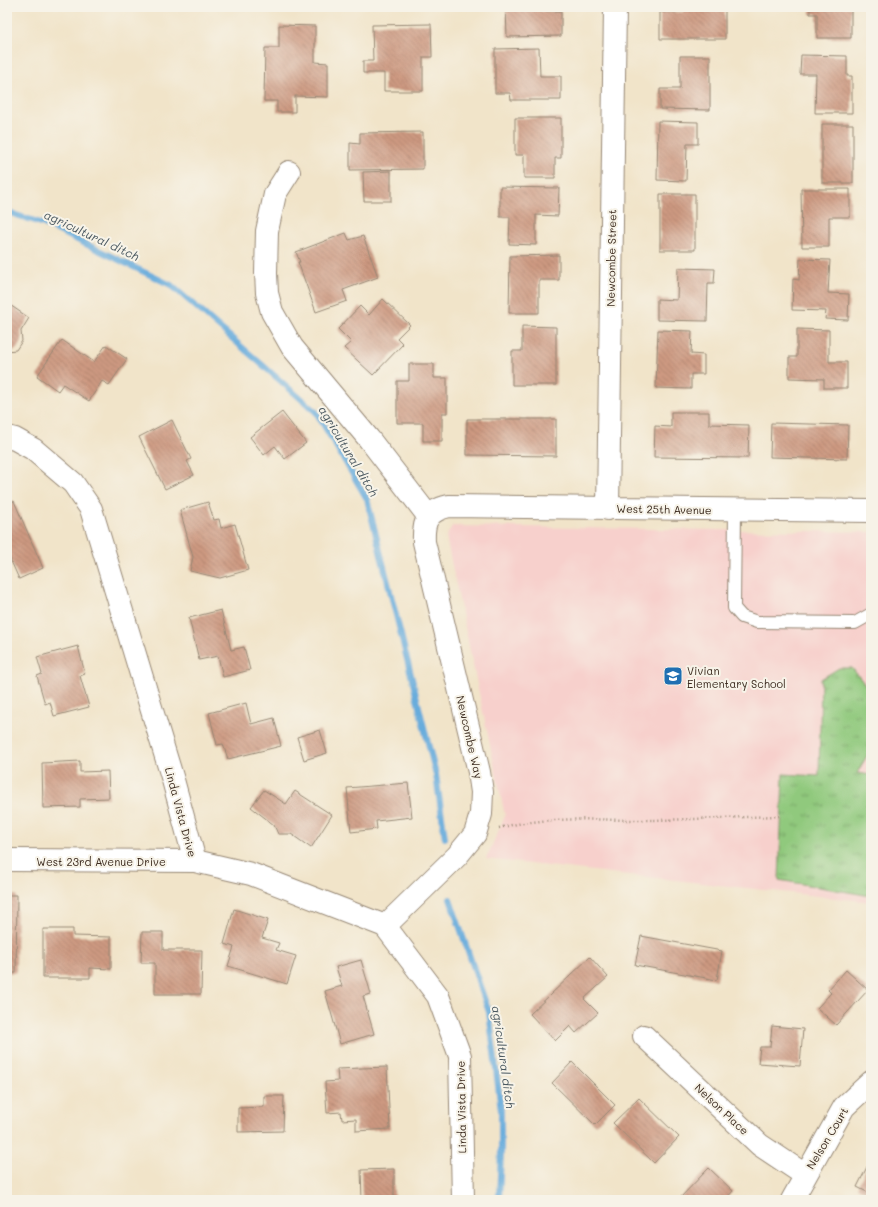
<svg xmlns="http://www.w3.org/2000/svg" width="878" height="1207" font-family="Mali,sans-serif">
<defs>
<pattern id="park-tufts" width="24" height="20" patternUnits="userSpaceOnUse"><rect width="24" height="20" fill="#90c97d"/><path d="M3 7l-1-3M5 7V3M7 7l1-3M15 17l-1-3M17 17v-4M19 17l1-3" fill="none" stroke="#77a366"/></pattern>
<pattern id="building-back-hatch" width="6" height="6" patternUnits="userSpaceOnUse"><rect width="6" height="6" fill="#cd9981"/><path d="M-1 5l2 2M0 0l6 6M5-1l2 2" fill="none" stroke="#a87d69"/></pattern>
</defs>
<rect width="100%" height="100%" fill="#f7f3e8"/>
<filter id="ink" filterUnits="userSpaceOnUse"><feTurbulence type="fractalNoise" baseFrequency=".025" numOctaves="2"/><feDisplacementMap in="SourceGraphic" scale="8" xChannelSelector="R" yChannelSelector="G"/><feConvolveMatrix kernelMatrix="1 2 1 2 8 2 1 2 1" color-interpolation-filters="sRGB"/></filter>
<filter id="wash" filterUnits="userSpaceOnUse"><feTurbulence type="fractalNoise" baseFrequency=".012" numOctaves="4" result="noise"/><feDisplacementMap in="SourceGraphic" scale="16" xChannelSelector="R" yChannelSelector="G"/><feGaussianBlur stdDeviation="0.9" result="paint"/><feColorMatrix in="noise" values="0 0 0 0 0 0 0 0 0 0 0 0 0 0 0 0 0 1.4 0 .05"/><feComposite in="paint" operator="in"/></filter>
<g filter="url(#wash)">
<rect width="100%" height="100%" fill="#f1e4c9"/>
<path fill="#f7d0cc" d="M452,526L871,532V902L486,859L505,816L446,537Z"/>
<path fill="url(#park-tufts)" stroke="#667a4e" d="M839,668H852L871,692V749L857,773L871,775V896L779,880L783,774L819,776L821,679Z"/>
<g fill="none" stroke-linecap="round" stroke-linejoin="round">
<path stroke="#67acdc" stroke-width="6" d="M7,212L44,224L171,285L316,412L367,499L436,775L445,838
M450,899L489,1012L501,1110V1152L499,1200"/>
</g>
<g id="blocks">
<path fill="url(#building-back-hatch)" d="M506,7H541V11H561V36L507,37Z
M683,7H725V39H660V12H683Z
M810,7H851V38H817V14H810Z
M431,24L432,57H423V91H384V73H363V61H373L372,25Z
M279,25L315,26V62L328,63V97L295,96V112H277V101H264L265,48H279Z
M539,48L540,76H561V100H511L510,93H495V49Z
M801,55L847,56V76H852V113H815L816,74H800Z
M680,56H710V110L660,109V89H680Z
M515,118H561V158H555V178H524V155H515Z
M658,121L698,122V144H687L686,181L657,180Z
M822,124H853V183H822Z
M423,132V169L350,170V143L360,144V133Z
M391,171V201H364L363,172Z
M500,187L559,188L558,216L536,215V245L509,244L510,217H500Z
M801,189H850V217H829V247H802Z
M660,194H695V250H660Z
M346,233L349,240L363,236L378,277L343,290L347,301L316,312L298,262H300L296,252Z
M559,255V280H539V313H509L510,256Z
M800,259L830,260L828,293L849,294L848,320L825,319L826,311L792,310L793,279L799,280Z
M678,268L715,269L714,283H708L707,321L657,320V299L677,300Z
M383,299L410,325L397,338L403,344L373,375L344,348L351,342L338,329L360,306L369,315Z
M7,303L29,318L21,331L22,341L16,350L7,351Z
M522,326L556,327V385H512V351H522Z
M797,329L829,330V362H847V388H824V379L789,378V357H797Z
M658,330L692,331L691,354L704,355V374H691V389L656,388Z
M62,340L94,362L106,345L127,359L109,385L102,381L89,401L63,384L58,391L37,376Z
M409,364H434V378H447V413H442V441H423V423H397V381H409Z
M282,412L306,443L285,459L275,446L264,455L250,437Z
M671,412H709V424L749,425L748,458L654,457L655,426L671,427Z
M467,419H556V456L467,455Z
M172,420L191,459L187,461L194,475L165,489L139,437Z
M771,423L848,425L847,459L770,457Z
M14,501L43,568L19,579L7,552V504Z
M208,502L214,520L219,519L221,528L235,524L248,570L220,578L190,571L193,557L180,510Z
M221,610L231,650L244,647L250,670L223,677L218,656L199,660L189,618Z
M78,646L85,674L80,676L89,707L54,716L50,702L45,704L37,676L42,674L37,657Z
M246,703L251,724L274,718L281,746L228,759L223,744L217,745L209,713Z
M320,730L327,753L304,760L297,737Z
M80,761V772L108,771L109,798L80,799V807L43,808L42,763Z
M408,783L412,817L376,821L377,829L351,832L347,788Z
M264,790L286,804L295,791L332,815L311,848L291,834H278L274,825L251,807Z
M7,895H17L16,973H7Z
M234,909L268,920L262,938L279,943L276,950L296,956L287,984L228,966L234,947L224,944Z
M43,929H73V936L111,937V969L90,968V978H43Z
M142,932H163V950H202L201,994H155V963H141Z
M641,936L722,951L717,980L635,965Z
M590,957L608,977L584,999L598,1013L576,1033L570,1026L555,1041L530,1014Z
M361,960L371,994L363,996L374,1034L340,1044L325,991L342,986L336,967Z
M846,970L868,990L836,1025L817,1008L831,993L828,990Z
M772,1026L803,1029L800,1066L758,1063L760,1047H770Z
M572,1062L615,1105L595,1125L552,1083Z
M387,1067L390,1129L356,1131V1119L342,1120L341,1112L327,1113L325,1082L338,1081L337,1069Z
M264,1096H284L283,1131L238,1132V1108L264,1107Z
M639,1098L679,1137L654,1163L613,1123Z
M869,1163L871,1164V1194L857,1187Z
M709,1168L733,1191L725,1200H678Z
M394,1169V1200H362L361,1170Z"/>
</g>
</g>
<g filter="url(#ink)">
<use href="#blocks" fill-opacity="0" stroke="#968774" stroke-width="1"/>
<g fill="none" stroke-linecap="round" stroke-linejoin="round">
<g stroke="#968774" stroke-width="14">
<path id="service" d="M735,510L734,608L742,617L757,622L855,623L871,614"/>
</g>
<g stroke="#968774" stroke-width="24">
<path id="minor" d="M289,172L275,194L267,231L266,273L267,293L272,312L292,347L369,439L429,517
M7,437L15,439L33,449L73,483L91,509L173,780L195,861
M608,509L615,7
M7,860L195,861L251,874L385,926L438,996L460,1056L463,1200
M385,926L457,856L475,834L481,814L482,792L479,772L424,542C423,521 427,511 449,506L871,511
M644,1036L760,1145L805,1175
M792,1200L844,1107L871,1082"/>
</g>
<path stroke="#968774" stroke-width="2.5" stroke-dasharray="1 3" stroke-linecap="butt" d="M499,828C545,816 594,820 641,820C688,820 735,817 782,816"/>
<use href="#service" stroke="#fff" stroke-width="12"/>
<use href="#minor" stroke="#fff" stroke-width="22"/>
</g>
</g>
<defs>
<g id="school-square" transform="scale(1)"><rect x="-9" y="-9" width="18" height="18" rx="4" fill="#1f6fb2" stroke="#f7f3e8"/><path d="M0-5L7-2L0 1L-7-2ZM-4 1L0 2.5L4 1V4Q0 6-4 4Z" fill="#fff"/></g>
</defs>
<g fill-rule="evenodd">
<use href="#school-square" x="673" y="676"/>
</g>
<g text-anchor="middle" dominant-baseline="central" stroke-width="4" stroke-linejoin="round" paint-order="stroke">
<g font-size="11" fill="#3b2a1e" stroke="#f7f3e8">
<text transform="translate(611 258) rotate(-89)">Newcombe Street</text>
<text transform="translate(664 509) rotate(1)">West 25th Avenue</text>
<text transform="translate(470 737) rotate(77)">Newcombe Way</text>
<text transform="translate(181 812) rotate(75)">Linda Vista Drive</text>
<text x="101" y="861">West 23rd Avenue Drive</text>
<text transform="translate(461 1107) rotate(-91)">Linda Vista Drive</text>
<text transform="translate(722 1109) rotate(43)">Nelson Place</text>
<text transform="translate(827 1138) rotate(-59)">Nelson Court</text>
</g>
<g font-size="11" fill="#3b2a1e" stroke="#f7f3e8" text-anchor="start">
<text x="687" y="670">Vivian<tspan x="687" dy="13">Elementary School</tspan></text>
</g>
<g font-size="12" font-style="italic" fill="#4a5860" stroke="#f7f3e8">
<text transform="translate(92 235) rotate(25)">agricultural ditch</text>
<text transform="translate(349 451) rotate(59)">agricultural ditch</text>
<text transform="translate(504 1057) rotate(82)">agricultural ditch</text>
</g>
</g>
<rect width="878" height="1207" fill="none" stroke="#f7f3e8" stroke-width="24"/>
</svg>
